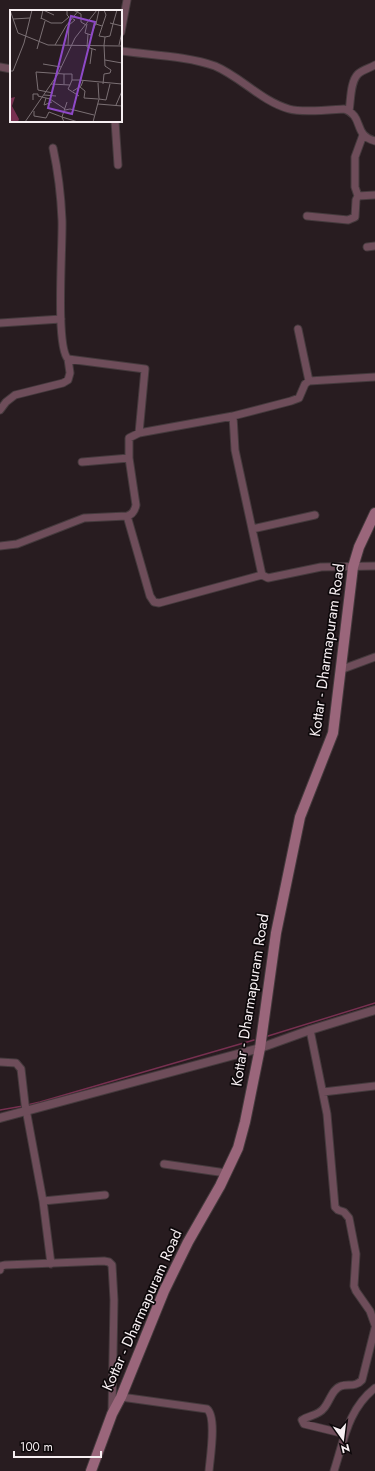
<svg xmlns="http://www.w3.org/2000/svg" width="375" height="1471" font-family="Jost,sans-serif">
<rect width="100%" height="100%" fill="#281c20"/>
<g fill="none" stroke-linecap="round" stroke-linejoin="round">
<path stroke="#773050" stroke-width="1.5" d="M268,1036L375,1003
M27,1105L40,1102L254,1040
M0,1110L23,1106"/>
<g stroke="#453a3d" stroke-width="9">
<path id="minor" d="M121,32L127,0
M121,51C149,55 188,56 215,66C241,77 261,101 289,109C303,113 329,110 344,109C365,116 352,135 375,141
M0,67L11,69
M349,111C351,100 350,82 358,74C362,70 370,68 375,65
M115,121L118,165
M53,148C58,171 61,196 62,220C63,243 55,346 68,359L145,369L139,433
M358,196L355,187V157L363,135
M307,216L348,220L355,217L356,200L358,196L375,195
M367,247L375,246
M0,323L61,319
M298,329L309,381
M0,410L6,402L15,395L63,383L68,380L70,373L68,359
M233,416L235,450L262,575L268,578L321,567L375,566
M82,462L129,458
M127,516L150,596L154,602L159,603L262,575
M252,529L315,515
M0,546L17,544L84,518L127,516C132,515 135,510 136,505L129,458V438L139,433L233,416L291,401L299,398L305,384L309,381L375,377
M340,670L375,657
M310,1030L327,1114L335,1207L338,1210L344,1212L349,1218L356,1254L354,1286L356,1291L370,1311L375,1325
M0,1062L16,1063L21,1069L25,1104L43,1201L51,1264
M323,1092L375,1086
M164,1164L226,1173
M43,1201L105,1195
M0,1270L1,1266L5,1265L104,1261L109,1262L112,1265L114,1300L112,1411
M121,1397L207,1409C217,1417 210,1458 209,1471
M345,1434L304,1424L302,1420C309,1415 318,1416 324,1408C330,1401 332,1389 341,1386C349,1384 356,1387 362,1380L375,1328
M334,1471C344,1440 348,1409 375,1388"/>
</g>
<g stroke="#453a3d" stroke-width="10">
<path id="tertiary" d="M0,1118L260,1048L310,1030L375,1010"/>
</g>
<g stroke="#453a3d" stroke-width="12">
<path id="secondary" d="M91,1471L112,1414L121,1397L164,1291L188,1242L220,1186L238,1148L245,1122L260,1048L276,933L300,817L333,733L353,567L359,547L375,513"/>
</g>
<use href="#minor" stroke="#6e4d5a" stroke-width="7"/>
<use href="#tertiary" stroke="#6e4d5a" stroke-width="8"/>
<use href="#secondary" stroke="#9a667b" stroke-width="10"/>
</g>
<g text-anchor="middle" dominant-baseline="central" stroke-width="3.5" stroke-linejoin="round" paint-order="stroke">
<g font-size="15" fill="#f7eff2" stroke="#0d080a">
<text transform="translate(327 650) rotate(-82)">Kottar - Dharmapuram Road</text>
<text transform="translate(250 1000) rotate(-81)">Kottar - Dharmapuram Road</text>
<text transform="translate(142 1310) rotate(-66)">Kottar - Dharmapuram Road</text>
</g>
</g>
<g transform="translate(10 10)">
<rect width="112" height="112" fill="#281c20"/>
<path d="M5,87L2,96L9,109L8,112H0L1,88Z" fill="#773050"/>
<path fill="none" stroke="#7b7074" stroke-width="1" d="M0,0L8,23L38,35L112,36M63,0L71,4V12L76,15M89,0L86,14L92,16M31,8L41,13H52L59,7L57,5V0M3,9L20,8M31,9L33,0L44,5M100,13L112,16M77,14L75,23L81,25L86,13M103,14L107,0M78,24L77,37L86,40M95,27L100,26L103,14M45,35L56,16L69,0M58,35L59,15L65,10L63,9M94,35L95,27L89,26L96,5L94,0M109,35L112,22M27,39L35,11M95,50L112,53M33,54L51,57M80,54L82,39M0,61H3L14,33L22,0M54,64H62V70M41,74L60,75L62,70H69L112,74M93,74L94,64L100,63L101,60L95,56L94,35M60,75L58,79L69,86M70,77L75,81L74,88L88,89M63,81L71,76L73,71M43,83L28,80L26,62L54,64V74M34,85L46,86M36,88L34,95L42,92M89,89L96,90L100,74M23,90V84H28V86L40,89L55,99M57,92L52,107L68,112M88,94L112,96M106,95L112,81M55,100L60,99L84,105M24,101V106L36,108L39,102L52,107L54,112M15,112L48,64L65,28L87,0M83,112L89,89L88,73"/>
<path fill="#8e49c7" fill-opacity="0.15" stroke="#8e49c7" stroke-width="2" d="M61,6L85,12L62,104L38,98Z"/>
<rect width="112" height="112" fill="none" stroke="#f7eff2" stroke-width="2"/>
</g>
<g transform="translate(343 1439) rotate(166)" stroke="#0d080a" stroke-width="3" paint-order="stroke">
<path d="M0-3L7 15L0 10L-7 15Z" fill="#f7eff2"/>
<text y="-6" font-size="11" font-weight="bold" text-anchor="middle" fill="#f7eff2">N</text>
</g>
<path d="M14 1451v6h87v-6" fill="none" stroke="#f7eff2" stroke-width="2"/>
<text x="20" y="1451" font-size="12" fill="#f7eff2" stroke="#0d080a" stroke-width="3" paint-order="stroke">100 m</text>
</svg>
